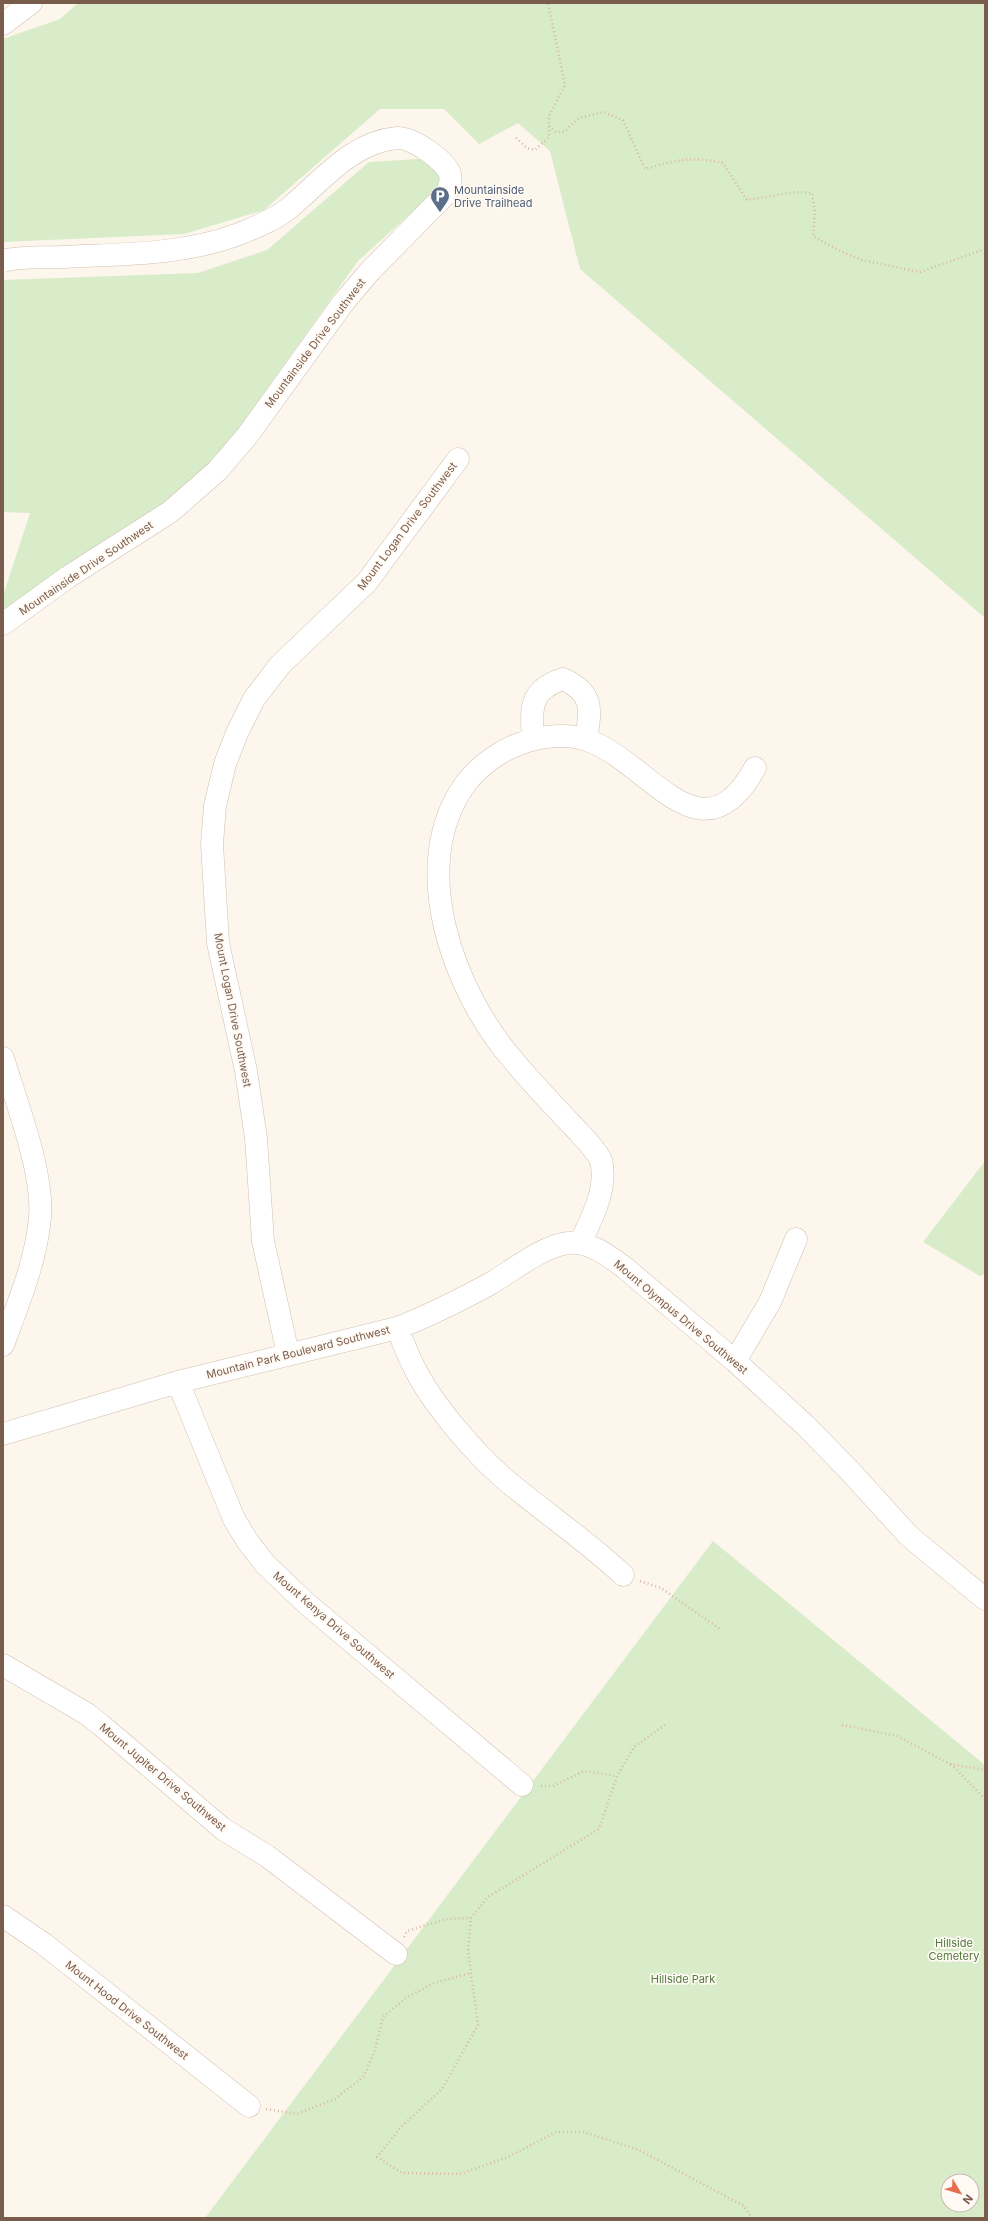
<svg xmlns="http://www.w3.org/2000/svg" width="988" height="2221" font-family="Inter,sans-serif">
<rect width="100%" height="100%" fill="#fdf6ec"/>
<path fill="#d8ecc9" fill-rule="evenodd" d="M78,3H985V618L580,269L550,151L518,123L479,144L444,109H380L264,210L184,234L3,242V39L60,19Z
M433,158L450,178L358,261L212,466L71,586L3,618V596L30,513L3,512V280L198,273L267,250L369,162Z
M985,1161V1274L980,1276L923,1242Z
M713,1541L985,1765V2218H205ZM948,2181H972V2205H948Z"/>
<g fill="none" stroke-linecap="round" stroke-linejoin="round">
<g stroke="#d1beb0" stroke-width="23">
<path id="minor" d="M3,24L31,3
M3,261C22,256 44,258 63,257C122,254 183,255 239,234C256,227 274,220 288,209C321,182 351,142 397,138C412,137 445,160 450,174C452,182 449,188 446,194L370,271L343,303L247,436L217,471L170,512L68,577L3,624
M533,739C531,708 529,690 563,679C594,693 591,709 586,740
M3,1058C16,1102 44,1173 40,1217C36,1262 18,1304 3,1345
M580,1243C592,1218 608,1188 601,1160C594,1147 583,1137 574,1127C553,1105 532,1083 513,1060C454,992 406,865 466,783C480,765 501,750 522,743C541,736 567,733 587,740C649,761 701,865 755,768
M397,1328C403,1341 407,1354 414,1367C432,1404 476,1455 507,1481C545,1513 587,1541 623,1575
M288,1354L263,1241L256,1138L246,1071L218,943L212,844L215,806L225,764L237,733L254,699L280,665L367,582L458,459
M735,1361L770,1302L796,1239
M178,1382L234,1519L248,1542L265,1564L307,1604L522,1785
M3,1434L178,1382L397,1328C429,1316 458,1301 488,1285C511,1272 542,1246 568,1243C588,1240 609,1256 625,1268L735,1361L806,1426L848,1469L909,1536L985,1599
M3,1665L87,1714L101,1725L223,1829L267,1856L396,1954
M3,1916L44,1944L249,2106"/>
</g>
<path stroke="#d9b8a5" stroke-width="2.5" stroke-dasharray="1 3" stroke-linecap="butt" d="M549,126L556,132H564L579,118L603,112L623,120L645,169C676,160 691,156 723,163L747,200L795,192L812,193L815,213L813,236L840,251L862,260L920,272L985,249
M516,138L527,148L535,150L549,137V116L565,85L548,3
M640,1581L661,1588L720,1629
M665,1725L634,1747L617,1776L599,1829L488,1897L471,1918L468,1951L478,2025L442,2089L401,2127L377,2157L402,2173L460,2174L508,2157L556,2132H584L639,2150L744,2206L752,2218
M842,1725L897,1736L950,1764L985,1770
M951,1764L985,1799
M541,1786H553L584,1771L617,1776
M404,1937L407,1931L446,1919L471,1918
M266,2109L297,2114L335,2099L364,2076L375,2050L383,2017L406,1998L434,1983L471,1973"/>
<use href="#minor" stroke="#fff" stroke-width="22"/>
</g>
<defs>
<g id="parking-pin" transform="scale(1)"><path d="M0 17L-7.5 6A9.5 9.5 0 1 1 7.5 6Z" fill="#5c6f8a" stroke="#fffaf3"/><path d="M-3.5-5.5H1a3.5 3.5 0 0 1 0 7H-1V5.5H-3.5ZM-1-3.4V-.6H.8a1.4 1.4 0 0 0 0-2.8Z" fill="#fff"/></g>
</defs>
<g fill-rule="evenodd">
<use href="#parking-pin" x="440" y="196"/>
</g>
<g text-anchor="middle" dominant-baseline="central" stroke-width="3.5" stroke-linejoin="round" paint-order="stroke">
<g font-size="11" fill="#4e5e75" stroke="#fffaf3" text-anchor="start">
<text x="454" y="190">Mountainside<tspan x="454" dy="13">Drive Trailhead</tspan></text>
</g>
<g font-size="11" fill="#7a5c4d" stroke="#fffaf3">
<text transform="translate(315 343) rotate(-53)">Mountainside Drive Southwest</text>
<text transform="translate(407 526) rotate(-53)">Mount Logan Drive Southwest</text>
<text transform="translate(86 568) rotate(-34)">Mountainside Drive Southwest</text>
<text transform="translate(233 1010) rotate(79)">Mount Logan Drive Southwest</text>
<text transform="translate(681 1317) rotate(40)">Mount Olympus Drive Southwest</text>
<text transform="translate(298 1352) rotate(-14)">Mountain Park Boulevard Southwest</text>
<text transform="translate(334 1625) rotate(41)">Mount Kenya Drive Southwest</text>
<text transform="translate(163 1777) rotate(40)">Mount Jupiter Drive Southwest</text>
<text transform="translate(127 2010) rotate(38)">Mount Hood Drive Southwest</text>
</g>
<g font-size="11" fill="#537a41" stroke="#fffaf3">
<text x="954" y="1943">Hillside<tspan x="954" dy="13">Cemetery</tspan></text>
<text x="683" y="1979">Hillside Park</text>
</g>
</g>
<rect width="988" height="2221" fill="none" stroke="#7a5c4d" stroke-width="8"/>
<g transform="translate(960 2193) rotate(128)"><circle r="19" fill="#fffaf3" stroke="#cabbb1"/>
<path d="M0-3L7 15L0 10L-7 15Z" fill="#e76f51"/>
<text y="-6" font-size="11" font-weight="bold" text-anchor="middle" fill="#7a5c4d">N</text>
</g>
</svg>
